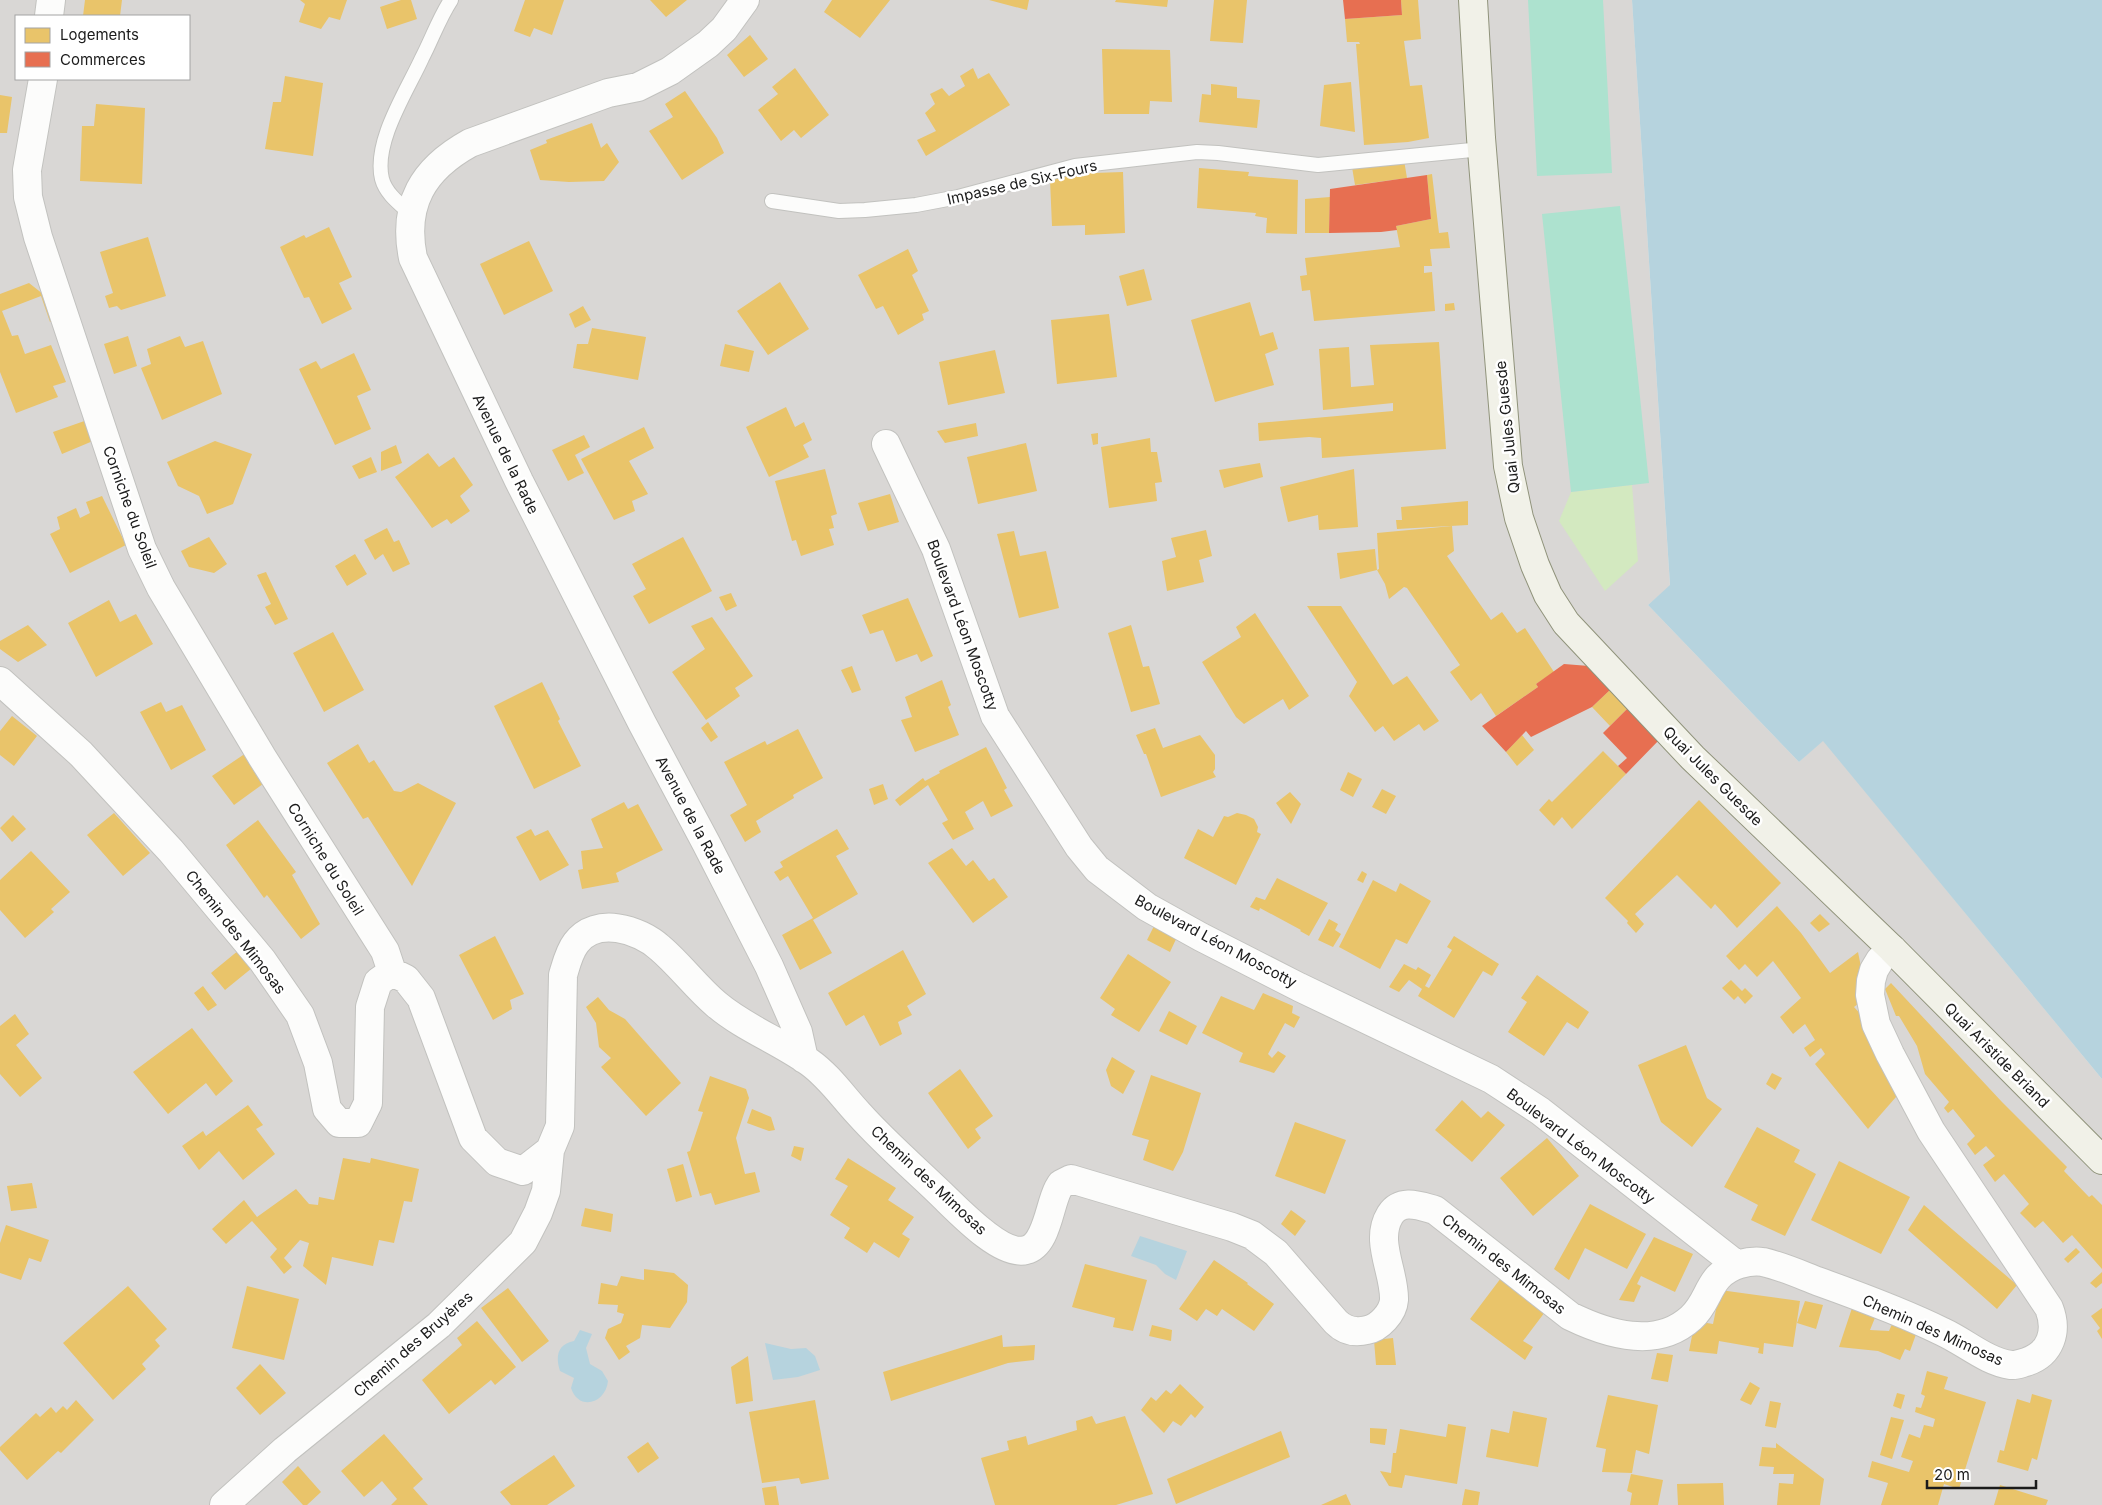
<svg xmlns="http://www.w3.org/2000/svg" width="2102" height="1505" font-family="Inter,sans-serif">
<rect width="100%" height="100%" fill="#eae8e3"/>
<path fill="#d9d7d5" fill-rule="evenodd" d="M0,0H1632L1670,586L1648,605L1799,762L1823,740L2102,1079V1505H0ZM16,16H189V79H16Z"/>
<path fill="#d3e9c0" d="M1632,485L1638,561L1605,591L1559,521L1571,492Z"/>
<path fill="#ade2cf" d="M1528,0H1603L1612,173L1537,176Z
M1620,206L1649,483L1571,492L1542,214Z"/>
<path fill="#b6d3de" d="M1632,0H2102V1079L1823,741L1799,762L1648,605L1670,585Z
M1140,1236L1187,1251L1176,1280L1165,1274L1156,1265L1131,1256Z
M580,1330L592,1334L586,1348L590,1364L602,1371L608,1381C606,1403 579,1412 571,1388L574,1378L560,1371C555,1356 558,1344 574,1341Z
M765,1343L791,1349L806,1348L815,1356L820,1370L798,1377L773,1380Z"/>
<path fill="#e9c46a" d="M85,0H122L120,16H83Z
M300,0H347L340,20L329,17L321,29L299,22L305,4Z
M401,0H411L417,19L387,29L380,7Z
M525,0H564L552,35L534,28L530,37L514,31Z
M650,0H687L666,17Z
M832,0H890L860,38L824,12Z
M989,0H1029L1027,10Z
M1116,0H1168L1167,7L1115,2Z
M1214,0H1247L1243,43L1210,41Z
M1401,0H1418L1421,39L1404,41L1410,86L1422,85L1429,138L1408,142L1364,145L1356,44H1360L1359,42H1347L1345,19L1402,15Z
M750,35L768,59L744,77L727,55Z
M1102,49L1170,50L1172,102L1150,101L1149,114H1104Z
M795,68L829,115L801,138L794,130L781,141L758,110L778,94L772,87Z
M973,68L978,79L989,73L1010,105L926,156L917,140L936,131L925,113L935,104L930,94L942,88L949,96L965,86L960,76Z
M285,76L323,83L313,156L265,149L273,102H281Z
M1351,82L1355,132L1320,126L1324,85Z
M1211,84L1237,87V98L1260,100L1257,128L1199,122L1202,94L1211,95Z
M685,91L717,138L724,153L682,180L649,131L673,117L665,104Z
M0,95L12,97L7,133H0Z
M96,104L145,108L142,184L80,181L82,126H94Z
M592,123L601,148L607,143L619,162L604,181L569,182L540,180L530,150L547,143L546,140Z
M1404,160L1407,178L1355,185L1352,167Z
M1199,168L1249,172L1248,176L1298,180L1297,234L1266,233L1267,218L1255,216L1256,213L1197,208Z
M1123,172L1125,233L1085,235V225L1052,226L1050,180L1064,174Z
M1432,174L1439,233L1448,232L1450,248L1430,249L1432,266H1424V273L1432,272L1435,311L1314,321L1310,290L1302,291L1300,276L1307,275L1305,258L1400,247L1396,226L1431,219L1427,175Z
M1330,197L1329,233H1305V199Z
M329,227L352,277L339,283L352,309L322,324L309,297L304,298L280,247L304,235L306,238Z
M148,237L166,296L121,310L117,306L109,308L105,296L113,293L100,252Z
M529,241L553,291L504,315L480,264Z
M908,249L918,271L912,275L929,311L922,314L924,320L898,335L883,306L876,309L858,275Z
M1144,269L1152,300L1127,306L1119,276Z
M780,282L809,329L768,355L737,311Z
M29,283L48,298L57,320L50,322L41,296L2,311L12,336L18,335L25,354L51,345L66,382L53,386L58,397L16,413L0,372V294Z
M1250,302L1260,336L1273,332L1278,349L1265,354L1274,385L1215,402L1191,320Z
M1454,303L1455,310L1445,311V304Z
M583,306L591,320L575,328L569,314Z
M1109,314L1117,377L1057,384L1051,320Z
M592,328L646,337L638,380L573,368L577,344H588Z
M128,336L137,366L114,374L104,344Z
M180,336L185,347L203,341L222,394L162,420L141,368L151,364L147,349Z
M1439,342L1446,449L1322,458L1321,438L1309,437L1259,441L1258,423L1393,411V403L1323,410L1319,349L1349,347L1351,387L1374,385L1370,345Z
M725,344L754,351L749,372L720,366Z
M995,350L1005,393L948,405L939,362Z
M354,353L371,390L357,396L371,429L335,445L299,369L316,361L321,369Z
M786,407L795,427L804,422L812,440L803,445L809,457L769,477L746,427Z
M93,418L100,438L62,454L53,432Z
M976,423L978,436L945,443L937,431Z
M644,427L654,448L629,461L648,494L632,501L635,511L614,520L581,459Z
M1098,433V444L1093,445L1091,434Z
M584,435L590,447L575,455L584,473L568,481L552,450Z
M1150,438L1151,452H1157L1162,482L1155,483L1157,501L1109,508L1101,447Z
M215,441L252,454L233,504L207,514L199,496L178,486L167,462Z
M1026,443L1037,491L978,504L967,457Z
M396,445L402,463L381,471V452Z
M428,453L439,467L454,457L473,485L460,496L470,511L451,524L447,519L432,528L395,477Z
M371,457L377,472L359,479L352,466Z
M1260,463L1263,477L1224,488L1219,470Z
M825,469L837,514L831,516L834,528L829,529L834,545L801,556L796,540L792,541L775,481Z
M1354,469L1358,527L1319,530L1318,515L1288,522L1280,487Z
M890,494L899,522L868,531L858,503Z
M102,496L126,545L70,573L50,534L60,529L57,517L76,508L80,518L90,513L86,502Z
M1468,501V525L1397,529L1396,520H1402L1401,507Z
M1452,526L1454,551L1447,556L1477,600L1491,620L1502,612L1517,633L1525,628L1554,672L1536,684L1538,687L1496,716L1481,693L1471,701L1450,672L1460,665L1407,588L1404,587L1389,599L1385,584L1377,570L1379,569L1377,533Z
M387,528L394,542L399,540L410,564L393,572L383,554L375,560L364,540Z
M1206,530L1212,556L1199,560L1204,582L1167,591L1162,561L1176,557L1171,538Z
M1014,531L1020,556L1046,551L1059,608L1019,618L997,534Z
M209,537L227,564L214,573L189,567L181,551Z
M683,537L712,591L649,624L633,596L646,589L632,564Z
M1375,549L1377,570L1340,579L1337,553Z
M355,554L367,574L347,586L335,566Z
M266,572L288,619L275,625L265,607L271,604L257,575Z
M731,593L737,606L726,611L719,597Z
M908,598L933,656L921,662L917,654L896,662L883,630L870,634L862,615Z
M109,600L120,622L136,614L153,644L96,677L68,623Z
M1307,606H1341L1393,685L1407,676L1439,721L1424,731L1419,724L1394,741L1383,726L1375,732L1349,696L1357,682Z
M1255,613L1309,696L1289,710L1283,699L1244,724L1236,717L1202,662L1241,637L1236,627Z
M712,617L753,676L735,688L740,696L706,720L672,672L705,649L691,626Z
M28,625L47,645L18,662L0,649V641Z
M1131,625L1143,667L1149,666L1160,704L1131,712L1108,633Z
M333,632L364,690L324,712L293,653Z
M852,666L861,690L852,693L841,670Z
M942,680L951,705L948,707L959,735L915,752L901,720L912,717L905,697Z
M542,682L560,719L558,721L581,766L534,789L494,706Z
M1611,689L1629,707L1610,726L1592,707Z
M161,702L166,712L182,705L206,750L171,770L140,712Z
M12,716L37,736L14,766L0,755V731Z
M708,722L718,737L711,742L701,728Z
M1155,728L1163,748L1200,735L1215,755V769L1213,772L1216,777L1161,797L1146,754H1144L1136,735Z
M798,729L823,778L793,795L794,798L756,821L761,832L745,842L730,815L747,805L724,762L765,741L767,745Z
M1522,735L1534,750L1517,766L1506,752Z
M358,744L369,763L374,760L394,791L401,792L418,783L456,803L412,886L368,817L363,819L327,763Z
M986,747L1007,788L1004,790L1013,806L991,817L983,801L965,812L974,829L953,840L942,823L948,820L928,785L900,806L895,800L923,778L925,781L940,773L939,771Z
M249,751L267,781L234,805L212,776Z
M1603,751L1626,774L1572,829L1562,817L1554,826L1539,810L1549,799L1552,802Z
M1348,772L1362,779L1353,797L1340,790Z
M883,784L888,799L874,805L869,789Z
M1382,789L1396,796L1386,814L1372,807Z
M1290,792L1301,804L1291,824L1276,803Z
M1699,800L1781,883L1737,928L1715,904L1711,909L1677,875L1635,914L1644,924L1636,933L1627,923L1628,921L1605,898Z
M624,802L628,809L638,804L663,850L616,873L619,882L582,889L578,870L583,869L581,851L603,848L591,819Z
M114,813L150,853L123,876L87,835Z
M1237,813L1246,815L1254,819L1258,827L1257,832L1261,834L1236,885L1184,858L1198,829L1213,837L1224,816L1228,817Z
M13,815L26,829L12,842L0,828Z
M258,820L296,872L292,875L320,924L301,939L267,895L264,898L226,845Z
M531,829L535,836L548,830L569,865L540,881L516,837Z
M837,829L849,849L836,856L858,894L813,920L832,953L800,970L782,935L813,918L788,876L780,881L774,872L783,867L780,862Z
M952,848L966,866L973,860L989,881L994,878L1008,897L973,923L928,863Z
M31,851L70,892L51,909L54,912L25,938L0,910V880Z
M1362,871L1367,874L1363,883L1357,880Z
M1277,878L1328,903L1309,936L1300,931L1301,930L1260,908L1259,911L1250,907L1256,897L1265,900Z
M1373,880L1396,892L1400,883L1431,901L1407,944L1396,939L1380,969L1339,947Z
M1777,906L1801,933L1830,973L1858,952L1867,997L1854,1007L1875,1030L1903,1089L1868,1129L1815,1064L1825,1054L1821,1048L1810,1057L1804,1048L1815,1040L1805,1024L1793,1034L1780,1017L1801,998L1773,961L1757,977L1745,964L1739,970L1726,956Z
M1820,914L1830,924L1819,932L1810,923Z
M1329,919L1338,924L1335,930L1341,934L1333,947L1318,940Z
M1154,926L1177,937L1170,952L1147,940Z
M495,936L524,994L510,1000L512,1009L493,1020L459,955Z
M1454,936L1499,964L1492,976L1483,971L1454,1018L1418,996L1422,989L1409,980L1399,992L1389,987L1404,964L1416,970L1418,967L1431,975L1425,986L1429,988L1452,950L1447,947Z
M239,950L252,968L225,990L211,973Z
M903,950L926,994L907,1006L912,1015L898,1022L902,1034L880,1046L864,1015L846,1026L828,993Z
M1128,954L1171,982L1139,1032L1111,1015L1115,1009L1100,998Z
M1537,975L1589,1012L1578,1029L1567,1022L1544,1056L1508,1032L1527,1002L1521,998Z
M1731,980L1742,991L1745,988L1753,996L1745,1004L1738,996L1734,1000L1722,988Z
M1891,983L2002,1102L2067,1167L2064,1171L2089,1197L2092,1195L2102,1205V1269L2072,1235L2063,1243L2043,1221L2035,1228L2020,1213L2029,1204L2004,1174L1995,1182L1983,1165L1995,1156L1986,1146L1975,1155L1967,1144L1975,1136L1953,1109L1948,1113L1944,1108L1949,1102L1925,1074L1917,1046L1899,1016H1896L1885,989Z
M203,986L217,1005L208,1011L194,993Z
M1263,993L1293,1006L1292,1013L1300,1017L1294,1028L1285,1023L1268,1054L1272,1058L1278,1051L1286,1056L1274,1073L1239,1062L1243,1053L1202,1033L1221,996L1254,1010Z
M598,997L609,1010L625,1019L681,1083L646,1116L601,1067L611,1058L599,1047L596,1023L586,1007Z
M1169,1011L1197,1026L1187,1045L1159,1031Z
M15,1014L29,1034L16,1045L42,1078L20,1097L0,1074V1026Z
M192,1028L233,1081L216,1096L206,1083L168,1114L133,1072Z
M1686,1045L1707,1098L1722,1109L1692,1147L1661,1122L1638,1065Z
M1112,1057L1135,1071L1123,1094L1111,1086L1106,1070Z
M960,1069L993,1116L975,1129L981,1138L968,1149L928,1093Z
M1772,1073L1782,1078L1775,1090L1766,1084Z
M1151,1075L1201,1093L1183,1152L1173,1171L1143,1160L1149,1140L1132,1135Z
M710,1076L746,1089L749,1098L736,1138L745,1174L755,1172L760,1192L715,1205L711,1193L700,1196L687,1152L690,1151L703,1112L698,1111Z
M1462,1100L1481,1118L1488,1111L1505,1125L1472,1162L1435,1130Z
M248,1105L263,1125L256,1129L275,1154L243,1180L219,1151L199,1170L182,1146L203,1131L206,1136Z
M752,1109L771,1117L775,1130L769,1131L747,1123Z
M1295,1122L1346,1140L1325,1194L1275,1176Z
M1757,1127L1800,1150L1794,1162L1816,1174L1785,1236L1751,1220L1758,1205L1724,1187Z
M1547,1138L1579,1176L1533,1216L1500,1178Z
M794,1146L804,1148L801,1161L791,1156Z
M343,1158L370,1163L371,1158L419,1169L412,1202L404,1201L394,1243L379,1240L373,1266L332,1257L326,1285L303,1266L309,1243L300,1240L284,1258L292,1267L284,1274L270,1257L277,1249L252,1221L226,1244L212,1229L244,1200L257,1217L296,1189L309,1204L318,1205L319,1197L334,1200Z
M848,1158L896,1188L888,1200L914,1217L902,1234L910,1239L899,1258L874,1242L867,1253L844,1238L850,1228L830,1215L848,1186L835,1179Z
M1839,1161L1910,1197L1881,1254L1811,1220Z
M683,1164L692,1197L676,1202L667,1169Z
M32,1183L37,1208L11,1211L7,1186Z
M1590,1204L1646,1234L1627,1269L1585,1248L1569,1280L1554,1269Z
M1924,1205L2017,1285L1997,1309L1908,1230Z
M585,1208L613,1214L611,1232L581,1226Z
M1291,1210L1306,1221L1295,1236L1281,1224Z
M6,1225L49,1240L41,1262L29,1258L21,1280L0,1273V1243Z
M1654,1237L1693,1254L1675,1292L1641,1276L1637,1284L1641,1286L1634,1302L1619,1300Z
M2076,1248L2080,1252L2068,1263L2064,1259Z
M1214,1260L1248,1283L1247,1284L1274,1304L1254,1331L1222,1309L1217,1316L1206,1309L1197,1321L1179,1309Z
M1085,1264L1147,1280L1133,1331L1113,1327L1115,1318L1072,1307Z
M644,1269L674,1273L688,1285L687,1302L670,1328L642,1325L640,1338L626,1346L630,1352L619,1360L605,1338L608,1329L621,1323L624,1314L617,1312L618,1305L598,1304L601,1283L617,1286L621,1276L644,1280Z
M2102,1272V1283L2096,1288L2090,1283Z
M1504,1274L1548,1308L1523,1341L1533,1347L1525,1360L1470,1319Z
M128,1286L167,1329L155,1340L160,1346L142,1364L146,1369L113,1400L63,1343Z
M247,1286L299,1299L284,1360L232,1348Z
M508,1288L549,1341L522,1362L481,1308Z
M1720,1290L1800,1301L1793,1347L1764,1343L1763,1354L1758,1353L1759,1348L1719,1341L1717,1354L1689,1351L1695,1321L1713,1324Z
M1805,1301L1823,1305L1816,1329L1797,1323Z
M1852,1308H1879L1870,1330L1889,1331L1895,1317L1919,1326L1910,1351L1905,1349L1900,1360L1878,1351L1839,1347Z
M2102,1308V1339L2097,1331L2100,1328L2091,1316Z
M477,1321L516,1367L495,1385L491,1380L449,1414L422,1380L462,1345L457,1338Z
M1152,1325L1172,1330L1171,1341L1149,1336Z
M1002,1335L1003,1347L1035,1345L1034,1360L1008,1363L891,1401L883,1372Z
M1393,1338L1396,1365H1376L1374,1340Z
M1657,1353L1673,1355L1668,1382L1651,1379Z
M748,1356L753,1401L736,1404L731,1367Z
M260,1364L286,1393L260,1415L236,1388Z
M1927,1371L1948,1377L1944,1389L1986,1402L1959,1489L1944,1484L1938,1505H1881L1888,1483L1868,1477L1872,1461L1909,1472L1913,1461L1901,1457L1909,1434L1920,1438L1924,1425L1933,1427L1935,1419L1915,1412L1916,1407L1921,1408L1925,1396L1921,1394Z
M1750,1382L1760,1388L1751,1405L1740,1400Z
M1180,1384L1204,1407L1195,1418L1191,1414L1181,1426L1173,1421L1164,1433L1141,1410L1151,1397L1156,1401L1166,1390L1171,1394Z
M1897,1393L1905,1395L1901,1409L1893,1406Z
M2032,1394L2052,1400L2037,1460L2032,1458L2028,1471L1997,1462L2000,1450L2004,1451L2017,1399L2030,1403Z
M1608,1395L1658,1405L1649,1454L1636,1450L1632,1473L1602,1472L1606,1449L1596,1447Z
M76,1400L94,1420L61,1453L58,1451L27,1480L0,1450V1447L36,1413L40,1417L51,1407L56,1413L63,1406L67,1410Z
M815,1400L829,1479L801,1484L799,1478L762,1483L749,1412Z
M1770,1401L1781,1403L1776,1428L1765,1426Z
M1513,1411L1547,1418L1538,1467L1486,1457L1491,1429L1509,1433Z
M1092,1416L1096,1424L1125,1416L1153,1494L1116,1505H995L981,1458L1009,1450L1007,1441L1026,1436L1028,1445L1077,1430L1076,1421Z
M1891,1417L1904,1420L1892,1459L1880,1455Z
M1448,1424L1466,1427L1457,1484L1405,1475L1402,1488L1389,1486L1380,1471L1391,1473L1393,1453H1396L1400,1429L1446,1437Z
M1370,1428L1387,1429L1385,1445L1370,1443Z
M1281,1431L1290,1457L1176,1504L1167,1479Z
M384,1434L423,1479L413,1488L428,1505H391L397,1499L382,1481L364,1497L341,1471Z
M648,1442L659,1458L638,1473L627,1457Z
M1776,1443L1824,1479L1820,1505H1777L1779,1483L1793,1484L1794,1474H1773L1774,1467L1759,1466L1762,1447L1776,1448Z
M554,1455L575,1486L547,1505H511L500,1492Z
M298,1466L321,1492L307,1505H303L282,1482Z
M1631,1474L1663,1480L1658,1505H1630L1632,1493L1627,1491Z
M1723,1483L1724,1505H1678L1677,1484Z
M2000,1485L2048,1500L2046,1505H1994Z
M776,1486L779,1505H765L762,1488Z
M1465,1489L1480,1492L1478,1505H1462Z
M1346,1494L1351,1505H1321Z"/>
<path fill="#e76f51" d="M1343,0H1401L1402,15L1345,19Z
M1427,175L1431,219L1396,226L1397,230L1381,232L1329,233L1330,189Z
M1564,664L1589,666L1611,689L1592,707L1531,737L1526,731L1506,752L1482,726L1538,687L1536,684Z
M1629,707L1660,739L1626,774L1618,766L1627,758L1603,733Z"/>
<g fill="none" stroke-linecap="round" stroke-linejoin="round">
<g stroke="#c2c2bf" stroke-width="16">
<path id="service" d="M772,201L839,211L865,210L916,205L958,197L1075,166L1197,152L1218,153L1318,165L1482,149
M411,214C400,204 386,194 382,179C373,142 407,91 422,58C432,39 439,18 451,0"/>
</g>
<g stroke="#c2c2bf" stroke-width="30">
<path id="minor" d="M745,0L724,29L708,44L670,71L638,87L608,93L470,143C423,169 402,204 413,258L519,481L642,723L706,843L769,966L798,1032L804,1059
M49,16L51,0
M43,79L27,170L28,197L38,237L142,549L161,588L262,757L385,951L392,972
M886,444L936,549L995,716L1079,847L1097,869L1147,907L1201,937L1299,987L1491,1079L1540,1111L1737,1265
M0,681L81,754L171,851L262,960L300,1015L318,1063L327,1109L339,1123H358L368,1103L370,1007L378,982L392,972L406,979L421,998L473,1138L497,1162L523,1171L550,1150L560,1126L563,975C566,965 569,952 576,943C596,916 639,929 660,948C680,965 696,987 716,1004C744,1028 780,1041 809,1062C829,1076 843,1097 859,1114C884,1142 913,1167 940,1193C957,1209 1001,1257 1026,1250C1047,1245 1049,1206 1058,1189L1061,1184L1071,1179L1232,1227L1252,1235L1276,1253L1336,1322C1345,1331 1355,1333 1367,1330C1379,1328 1393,1313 1394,1300C1395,1272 1374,1241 1390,1215C1401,1198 1420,1206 1435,1210L1570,1316C1607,1334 1656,1350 1691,1318C1712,1299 1706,1275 1740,1264C1747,1262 1756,1261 1763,1262C1781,1266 1799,1274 1817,1281C1859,1296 1903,1312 1943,1332C1965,1342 1987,1362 2011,1365C2015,1366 2022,1363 2026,1362C2051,1354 2058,1331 2049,1308L1931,1131L1890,1054L1876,1024L1870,995L1871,981L1874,970L1880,960L1892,949
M224,1505L285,1450L439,1325L523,1242L538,1213L546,1191L550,1150"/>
</g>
<g stroke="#90937b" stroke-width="30">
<path id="secondary" d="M1473,0L1481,138L1508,466L1519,518L1535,565L1548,595L1566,623L1693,758L1892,949L2102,1160"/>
</g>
<use href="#service" stroke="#fcfcfb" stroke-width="14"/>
<use href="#minor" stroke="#fcfcfb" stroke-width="28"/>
<use href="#secondary" stroke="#f1f1e8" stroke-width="28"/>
</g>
<g text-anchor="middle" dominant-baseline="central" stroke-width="5" stroke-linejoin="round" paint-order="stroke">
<g font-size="15" fill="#1b1b1b" stroke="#fff">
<text transform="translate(1022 182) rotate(-13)">Impasse de Six-Fours</text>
<text transform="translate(1507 427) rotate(-96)">Quai Jules Guesde</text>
<text transform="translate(506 454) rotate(64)">Avenue de la Rade</text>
<text transform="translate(130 507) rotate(70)">Corniche du Soleil</text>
<text transform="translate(963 625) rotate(70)">Boulevard Léon Moscotty</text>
<text transform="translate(1713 776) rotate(45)">Quai Jules Guesde</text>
<text transform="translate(691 815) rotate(62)">Avenue de la Rade</text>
<text transform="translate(326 859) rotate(58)">Corniche du Soleil</text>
<text transform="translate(236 932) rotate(52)">Chemin des Mimosas</text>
<text transform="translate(1216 941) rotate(28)">Boulevard Léon Moscotty</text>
<text transform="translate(1997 1055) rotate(45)">Quai Aristide Briand</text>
<text transform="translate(1581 1146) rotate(37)">Boulevard Léon Moscotty</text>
<text transform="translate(929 1180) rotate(43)">Chemin des Mimosas</text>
<text transform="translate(1504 1264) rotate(38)">Chemin des Mimosas</text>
<text transform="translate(1933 1330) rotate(24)">Chemin des Mimosas</text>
<text transform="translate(413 1344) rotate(-41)">Chemin des Bruyères</text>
</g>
</g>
<rect x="15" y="15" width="175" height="65" fill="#ffffff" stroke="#a4a4a4"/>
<rect x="25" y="28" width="25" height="15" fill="#e9c46a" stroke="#a4a4a4"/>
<text x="60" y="40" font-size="15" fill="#1b1b1b">Logements</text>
<rect x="25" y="52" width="25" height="15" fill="#e76f51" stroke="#a4a4a4"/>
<text x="60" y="65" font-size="15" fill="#1b1b1b">Commerces</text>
<path d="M1927 1480v8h109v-8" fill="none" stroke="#1b1b1b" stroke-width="2.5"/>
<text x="1934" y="1480" font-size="15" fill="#1b1b1b" stroke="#ffffff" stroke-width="4" paint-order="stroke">20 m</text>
</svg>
